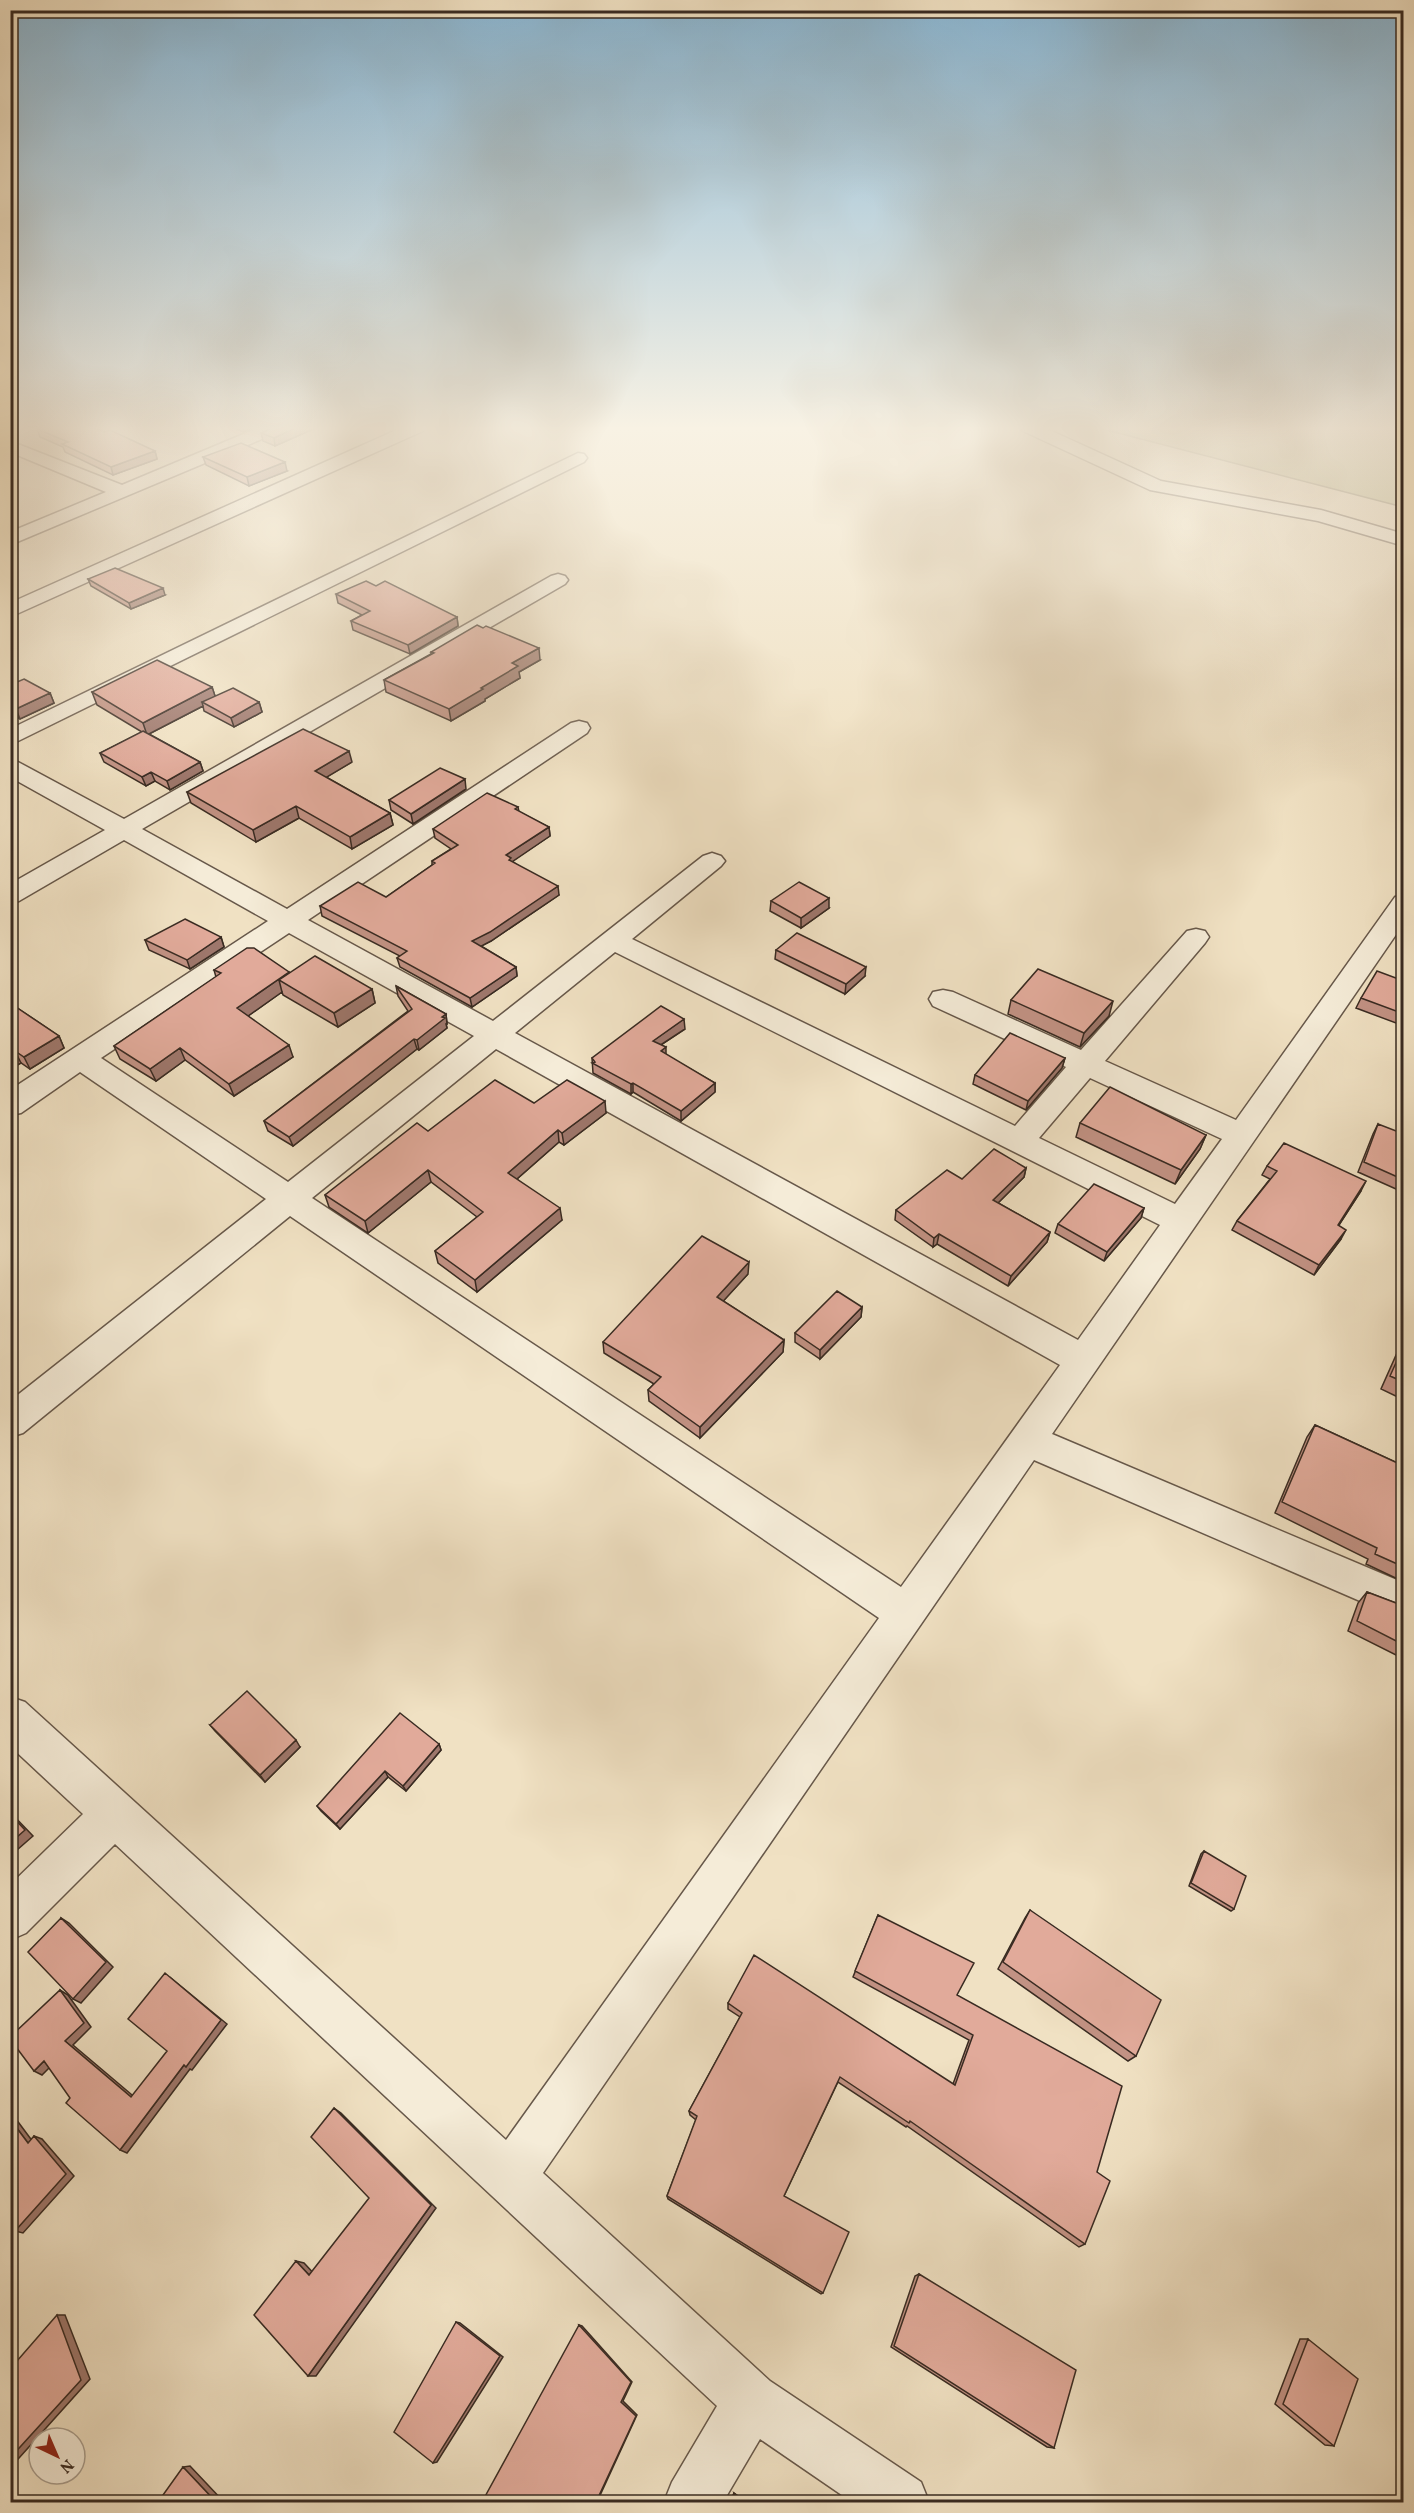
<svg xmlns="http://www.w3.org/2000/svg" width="1414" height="2513" font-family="Vollkorn,serif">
<rect width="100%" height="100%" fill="#f0e1c3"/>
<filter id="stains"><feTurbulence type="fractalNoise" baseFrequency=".00333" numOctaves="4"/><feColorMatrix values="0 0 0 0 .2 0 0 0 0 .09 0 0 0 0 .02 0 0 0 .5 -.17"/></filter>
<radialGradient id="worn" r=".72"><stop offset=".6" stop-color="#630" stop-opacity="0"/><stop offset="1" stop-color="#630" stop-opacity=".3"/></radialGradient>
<path fill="#c1c18f" stroke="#7d7658" stroke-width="1.5" d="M1095,427H1403V507Z"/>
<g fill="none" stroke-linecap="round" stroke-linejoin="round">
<g stroke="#67584a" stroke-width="3">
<path id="minor" d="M260,427H283L281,431L10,545V532L106,492L10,452V441L122,485Z
M403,427H425L423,431L10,617V603Z
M1021,427H1043L1161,481L1321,510L1404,534V546L1318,521L1150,490L1023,431Z
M578,453L584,454L587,458L584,462L10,745V729Z
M558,574L565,576L568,580L565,584L142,829L287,909L571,723L579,721L587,723L590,728L587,733L308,920L493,1021L703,856L712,853L721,856L725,861L721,866L632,939L1015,1126L1066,1067L933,1006L929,999L933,992L943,990L953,992L1081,1050L1187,931L1196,929L1205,931L1209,937L1205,943L1105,1061L1236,1120L1395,897L1404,895V923L1052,1434L1404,1583V1620L1034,1460L543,2173L770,2381L921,2482L929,2502H852L760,2439L723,2502H664L672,2482L717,2406L115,1844L26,1933L10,1940V1885L83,1814L10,1746V1697L25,1702L506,2140L879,1618L290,1216L23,1433L10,1437V1401L266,1199L80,1072L21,1113L10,1115V1090L268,921L124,840L19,901L10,903V884L105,830L10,777V760L18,762L124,819L551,576ZM289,933L474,1036L288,1182L101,1058ZM615,952L1160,1225L1078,1340L515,1033ZM496,1049L1060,1365L901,1587L312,1198ZM1090,1078L1222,1139L1175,1204L1039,1138Z"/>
</g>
<use href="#minor" fill="#f5ecd8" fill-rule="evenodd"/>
</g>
<path fill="#c29284" stroke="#392b22" stroke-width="1.5" d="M233,427H254L243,432Z
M274,427H318L275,446L263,441L261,433Z
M37,429L104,432L155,451L157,459L113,475L65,452L63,447L40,437Z
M203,457L287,471L249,486L206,465Z
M88,579L165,595L131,609L91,586Z
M376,586L457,617L458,626L410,654L353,630L351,621L362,615L338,603L336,594Z
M431,652L540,660L519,672L520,678L485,699V701L451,721L386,692L384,680L431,654Z
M10,685L50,693L54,703L20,719L10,713Z
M212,687L215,696L259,702L262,712L234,727L204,711L203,706L149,734L200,762L203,771L170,790L155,781L146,786L104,762L100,753L142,732L97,705L92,692Z
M352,762L326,777L390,813L393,825L352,849L299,818L256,842L191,803L187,792Z
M466,789L413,824L391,810L389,800Z
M518,807L519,812L549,827L550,836L512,861L559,895L491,941L481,946L516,967L517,976L472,1007L400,967L397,958L400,956L322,916L320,906L386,897L432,865V861L451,849L435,838L433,829Z
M771,901L829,908L801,928L770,911Z
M221,937L224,947L190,969L149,950L145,940Z
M776,950L865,976L845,994L775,959Z
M214,970L289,973L372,989L375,1003L338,1027L283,995L282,992L248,1016L293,1057L234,1096L185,1060L156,1081L120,1059L114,1046L216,977Z
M1404,981V1026L1356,1008L1361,998Z
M396,986L446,1014L447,1024H446L447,1028L419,1050L417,1049L293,1146L268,1131L264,1121L408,1011L398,996Z
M1011,1000L1109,1016L1080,1047L1008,1014Z
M10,1003L59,1036L64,1048L30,1069L21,1063L10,1069Z
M685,1029L661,1045L666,1055L715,1083V1092L681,1121L633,1092L631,1094L593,1073L592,1058Z
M1065,1058L1062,1068L1026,1110L973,1084L975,1075Z
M534,1103L606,1113L564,1145L559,1142L517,1179L562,1220L477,1292L438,1263L435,1251L477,1217L431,1182L368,1233L329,1207L325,1195L428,1131Z
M1080,1123L1206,1135L1200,1149L1175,1184L1076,1137Z
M1378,1124L1404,1176L1396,1189L1358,1172L1373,1134Z
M1267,1166L1361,1191L1339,1225L1341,1239L1314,1275L1232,1230L1237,1221L1270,1179L1262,1175Z
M1026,1168L1024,1177L998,1203L1050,1232L1047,1242L1008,1286L937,1244L933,1247L895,1220L896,1210L962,1179Z
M1144,1208L1141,1218L1104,1261L1055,1233L1058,1224Z
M748,1274L723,1301L784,1340L783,1352L700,1438L649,1401L648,1390L654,1384L604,1353L603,1342Z
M862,1307L861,1317L820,1359L795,1342V1333Z
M1404,1340V1400L1381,1389L1401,1344Z
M1315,1425L1404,1466V1582L1366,1564L1368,1559L1275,1513L1307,1437Z
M1367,1592L1404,1606V1659L1348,1631L1358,1603Z
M210,1725L300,1747L265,1782L215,1731Z
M439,1744L441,1750L406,1791L388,1777L340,1829L321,1811L317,1806Z
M1204,1851L1234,1909L1231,1911L1189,1886L1201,1854Z
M1030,1910L1136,2056L1128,2061L998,1969L1025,1918Z
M878,1915L957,1995L1097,2172L1085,2244L1079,2247L907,2126L906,2127L838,2082L784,2196L823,2293L821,2294L668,2199L667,2196L696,2120L690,2115L689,2111L740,2017L728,2009V2003L953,2084L969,2040L853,1977Z
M919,2274L1054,2448L1047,2447L891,2347L915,2276Z
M1300,2339H1308L1334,2446L1325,2445L1275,2404Z
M734,2493L746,2502H729Z"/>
<path fill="#9e776c" stroke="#392b22" stroke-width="1.5" d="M242,427H254L243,432Z
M297,427H318L275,446L274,438Z
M155,451L157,459L113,475L111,467Z
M285,462L287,471L249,486L247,477Z
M163,588L165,595L131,609L129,603Z
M457,617L458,626L410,654L408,645Z
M539,648L540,660L519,672L520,678L485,699V701L451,721L449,709L481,688L512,663Z
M212,687L216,699L202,702L203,706L147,735L143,723Z
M50,693L54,703L20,719L16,709Z
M259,702L262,712L234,727L231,718Z
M349,751L352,762L317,783L315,771Z
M200,762L203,771L170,790L167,781Z
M151,772L155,781L146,786L142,777Z
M465,779L466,789L413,824L411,814Z
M296,806L299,818L256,842L253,830Z
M390,813L393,825L352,849L350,837Z
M549,827L550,836L512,862V868L506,855Z
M558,886L559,895L491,941L474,950L472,941Z
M829,898V908L801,928V918Z
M221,937L224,947L190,969L187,960Z
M516,967L517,976L472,1007L470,998Z
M866,967L865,976L845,994L846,984Z
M289,972L293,984L279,980L282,992L241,1021L237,1008Z
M372,989L375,1003L338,1027L334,1013Z
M1113,1001L1109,1016L1080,1047L1084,1033Z
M446,1014L447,1024H446L447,1028L419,1050L417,1040Z
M684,1019L685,1029L653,1050V1041Z
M59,1036L64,1048L30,1069L24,1057Z
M414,1039L417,1049L293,1146L289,1137Z
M289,1045L293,1057L234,1096L229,1084Z
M666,1047V1057L661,1051Z
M180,1048L185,1060L156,1081L150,1069Z
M15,1051L21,1063L10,1069V1053Z
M1065,1058L1062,1068L1026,1110L1028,1101Z
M633,1083V1092L631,1094V1084Z
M715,1083V1092L681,1121V1111Z
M605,1101L606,1113L564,1145L562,1133Z
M558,1130L559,1142L510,1185L508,1173Z
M1206,1135L1200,1149L1175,1184L1181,1170Z
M1026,1168L1024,1177L991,1210L993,1200Z
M428,1170L431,1182L368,1233L365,1221Z
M1366,1181L1361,1191L1333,1234L1338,1225Z
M560,1208L562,1220L477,1292L475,1280Z
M1144,1208L1141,1218L1104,1261L1107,1252Z
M1346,1230L1341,1239L1314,1275L1319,1265Z
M1050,1232L1047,1242L1008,1286L1011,1276Z
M939,1234L937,1244L933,1247L934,1238Z
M749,1262L748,1274L717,1308V1297Z
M862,1307L861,1317L820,1359V1350Z
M784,1340L783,1352L700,1438V1427Z
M296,1740L300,1747L265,1782L260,1775Z
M439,1744L441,1750L406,1791L403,1786Z
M385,1771L388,1777L340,1829L336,1824Z
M10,1812L33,1836L10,1856Z
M61,1918L69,1923L113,1967L81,2003L73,1999Z
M171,1978L227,2024L192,2070L190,2069L127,2153L120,2150L184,2065Z
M60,1990L68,1995L91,2027L73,2045L138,2100L131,2097L65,2041Z
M44,2061L52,2065L42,2075L34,2071Z
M334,2108L341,2113L436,2208L316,2376H308L431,2205Z
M10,2111L36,2146L28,2143L10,2119Z
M34,2136L42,2139L74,2176L23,2233L15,2231Z
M296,2261L304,2263L317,2277L309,2275Z
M57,2315H65L90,2379L10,2468V2458Z
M456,2322L460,2323L503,2357L437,2462L433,2463Z
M579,2325L582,2326L632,2382L623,2401L637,2415L597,2502H596L621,2402Z
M190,2466L224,2502H216L183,2467Z
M734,2493L746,2502H743L735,2496Z"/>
<path fill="#e1aa9a" stroke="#392b22" stroke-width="1.5" d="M42,427H93L104,432L110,430L155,451L111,467L62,444L68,442L37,429Z
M274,427H297L274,438L261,433Z
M241,443L285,462L247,477L203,457Z
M115,568L163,588L129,603L88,579Z
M366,581L376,586L385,581L457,617L408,645L351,621L370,611L336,594Z
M477,625L483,628L486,626L539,648L512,663L518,666L481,688L483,689L449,709L384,680L434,653L431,652Z
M157,660L212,687L143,723L92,692Z
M24,679L50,693L16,709L10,706V685Z
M233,688L259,702L231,718L202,702Z
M303,729L349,751L315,771L390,813L350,837L296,806L253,830L187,792Z
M143,731L200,762L167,781L151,772L142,777L100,753Z
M440,768L465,779L411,814L389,800Z
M487,793L518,807L515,809L549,827L506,855L511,858L509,860L558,886L490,932L472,941L516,967L470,998L397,958L407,951L320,906L358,882L386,897L435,863L432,861L458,845L433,829Z
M799,882L829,898L801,918L771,901Z
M185,919L221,937L187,960L145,940Z
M797,933L866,967L846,984L776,950Z
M247,948H254L289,972L237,1008L289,1045L229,1084L180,1048L150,1069L114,1046L221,973L214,970Z
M315,956L372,989L334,1013L279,980Z
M1038,969L1113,1001L1084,1033L1011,1000Z
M1377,971L1404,981V1014L1361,998Z
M396,986L446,1014L442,1017L445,1018L417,1040L414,1039L289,1137L264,1121L412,1009Z
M10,1003L59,1036L24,1057L15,1051L10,1053Z
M661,1006L684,1019L653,1041L666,1047L661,1051L715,1083L681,1111L633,1083L631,1084L592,1063L595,1062L592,1058Z
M1010,1033L1065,1058L1028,1101L975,1075Z
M495,1080L534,1103L567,1080L605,1101L562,1133L558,1130L508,1173L560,1208L475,1280L435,1251L483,1212L428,1170L365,1221L325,1195L417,1123L428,1131Z
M1110,1087L1206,1135L1181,1170L1080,1123Z
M1378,1124L1404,1134V1176L1402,1179L1364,1162Z
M1284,1143L1366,1181L1338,1225L1346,1230L1319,1265L1237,1221L1277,1171L1267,1166Z
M994,1149L1026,1168L993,1200L1050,1232L1011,1276L939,1234L934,1238L896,1210L947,1170L962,1179Z
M1094,1184L1144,1208L1107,1252L1058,1224Z
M702,1236L749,1262L717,1297L784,1340L700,1427L648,1390L661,1377L603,1342Z
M837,1291L862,1307L820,1350L795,1333Z
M1404,1345V1382L1390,1376Z
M1315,1425L1404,1466V1567L1375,1554L1377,1548L1282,1502Z
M1367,1592L1404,1606V1645L1357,1621Z
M247,1691L296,1740L260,1775L210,1725Z
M400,1713L439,1744L403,1786L385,1771L336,1824L317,1806Z
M10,1814L25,1830L10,1843Z
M1204,1851L1246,1876L1234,1909L1191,1883Z
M1030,1910L1161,2000L1136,2056L1003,1962Z
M878,1915L974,1963L957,1995L1122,2086L1097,2172L1110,2181L1085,2244L910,2121L909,2123L840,2077L784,2196L849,2232L823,2293L667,2196L697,2116L689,2111L742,2013L728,2003L754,1955L955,2085L973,2035L855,1971Z
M61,1918L106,1962L73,1999L28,1952Z
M165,1973L221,2020L186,2067L184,2065L120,2150L66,2103L70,2098L44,2061L34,2071L10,2039V2037L60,1990L84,2023L65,2041L131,2097L167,2051L128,2019Z
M334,2108L431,2205L308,2376L254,2315L296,2261L309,2275L369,2198L311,2137Z
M10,2119L28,2143L34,2136L66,2174L15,2231L10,2225Z
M919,2274L1076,2370L1054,2448L894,2346Z
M57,2315L81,2380L10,2458V2369Z
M456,2322L500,2356L433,2463L394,2432Z
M579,2325L631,2382L621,2402L636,2416L596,2502H482Z
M1308,2339L1358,2379L1334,2446L1283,2404Z
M183,2467L216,2502H158Z
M735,2496L743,2502H732Z"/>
<linearGradient id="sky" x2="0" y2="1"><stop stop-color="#89b7d5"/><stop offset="0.55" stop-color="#f8f2e4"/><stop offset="1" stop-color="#f8f2e4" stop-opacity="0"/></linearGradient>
<rect width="1414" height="779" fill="url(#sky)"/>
<rect width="1414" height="2513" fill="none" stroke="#f0e1c3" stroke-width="36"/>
<rect x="12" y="12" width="1390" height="2489" fill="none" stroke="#392b22" stroke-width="3"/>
<rect x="18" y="18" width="1378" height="2477" fill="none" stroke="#392b22" stroke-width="1.5"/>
<g transform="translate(57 2456) rotate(136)"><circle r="28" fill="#f5ecd8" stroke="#aa9f8f" stroke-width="1.5"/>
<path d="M0-4.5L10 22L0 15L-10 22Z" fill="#8f2418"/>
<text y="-9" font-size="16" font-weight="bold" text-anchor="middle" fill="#392b22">N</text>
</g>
<rect width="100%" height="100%" filter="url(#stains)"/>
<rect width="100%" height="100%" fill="url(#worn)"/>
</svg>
